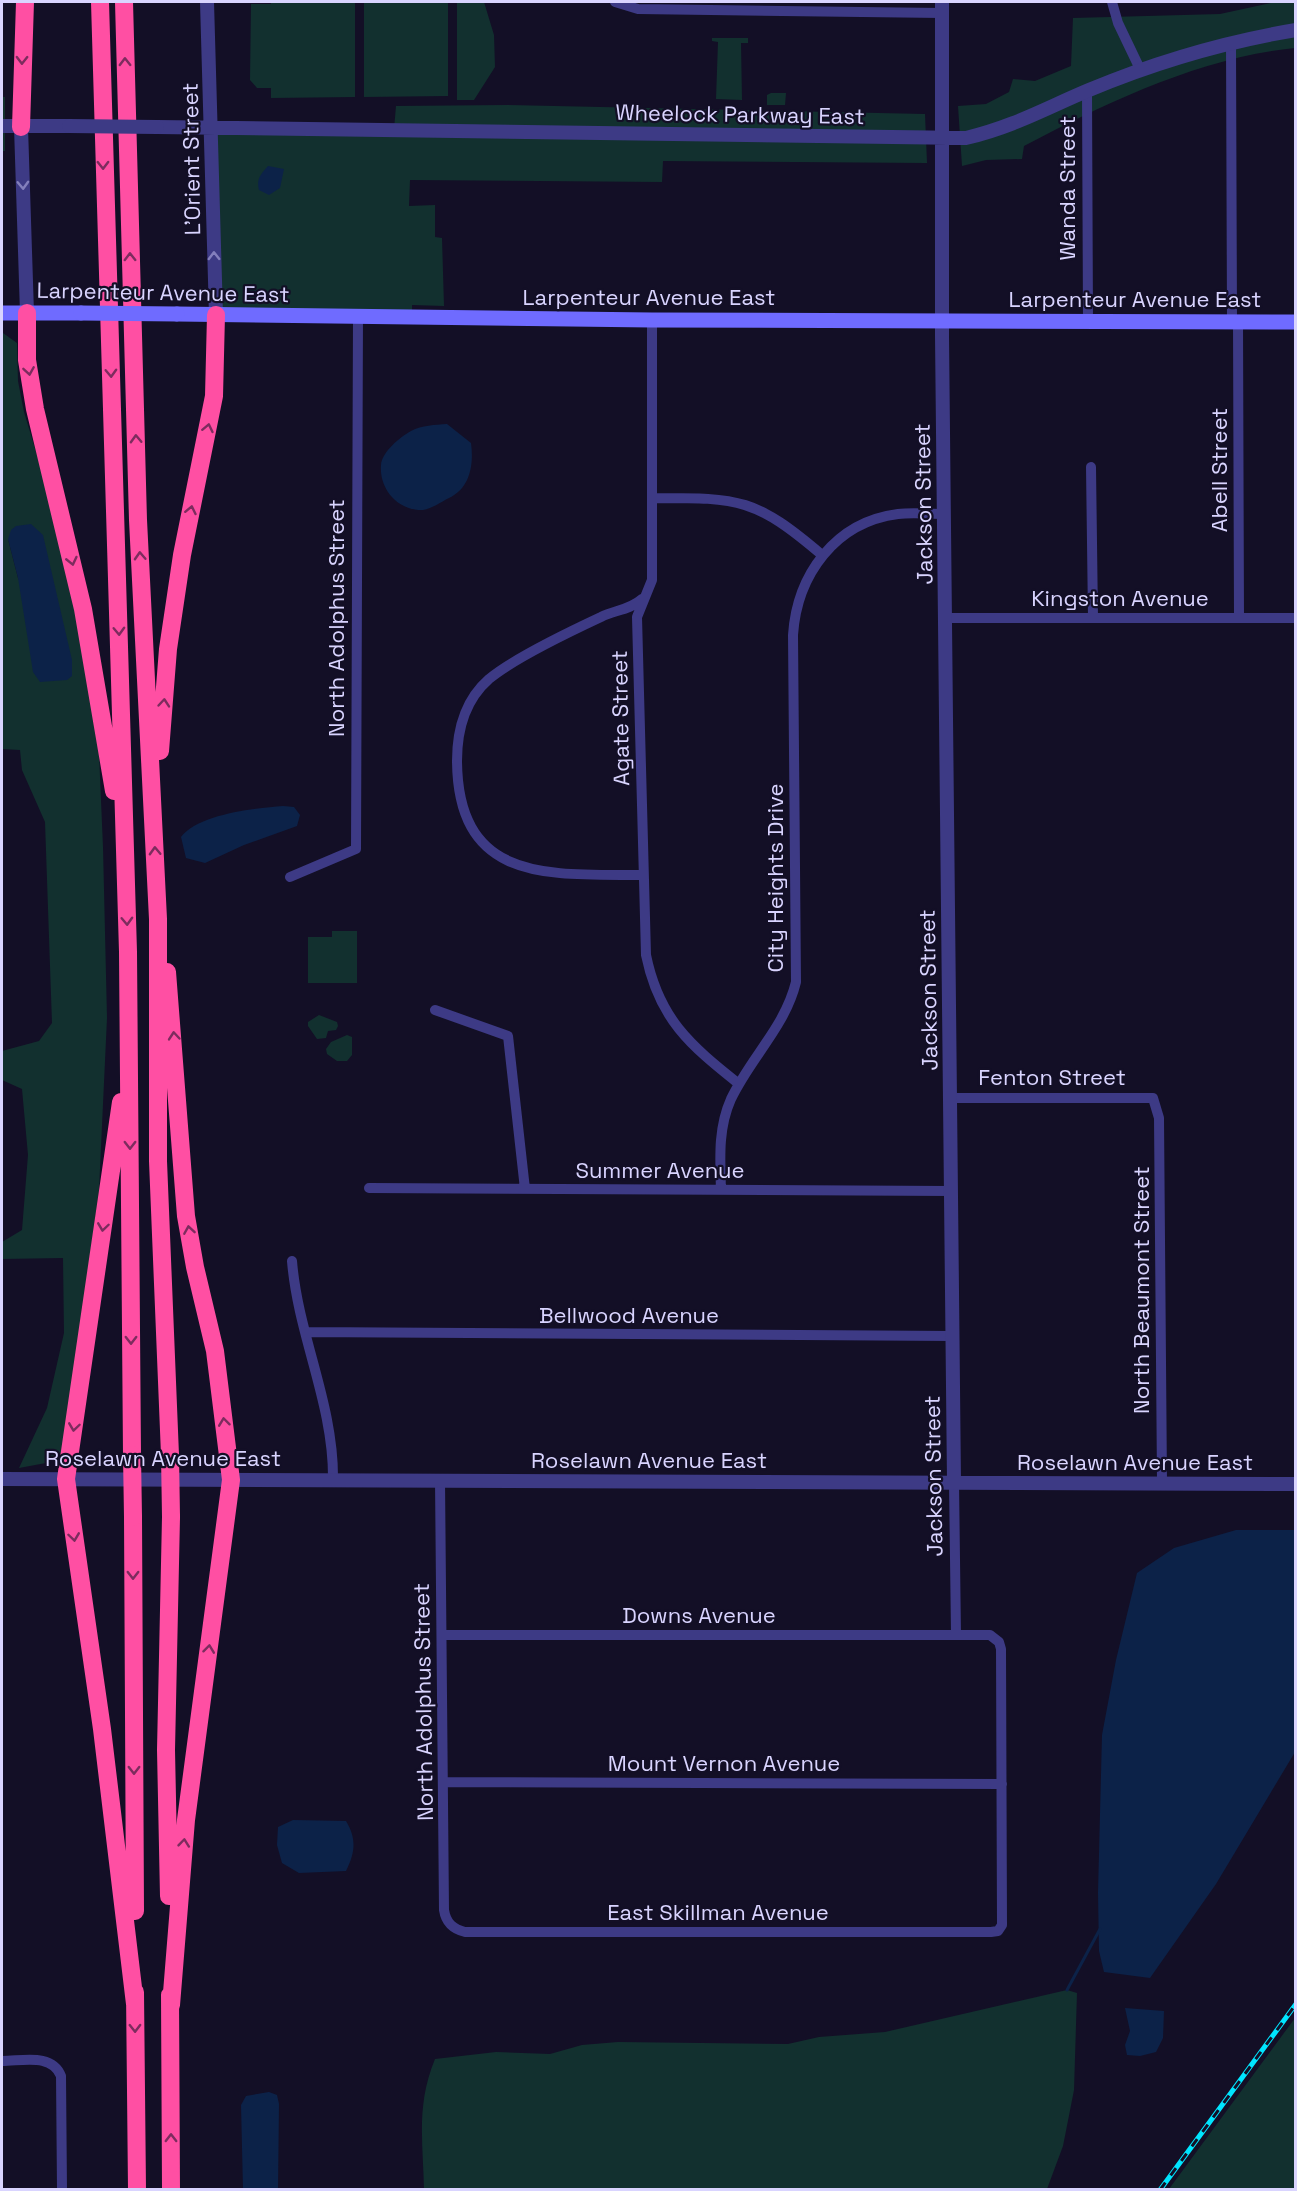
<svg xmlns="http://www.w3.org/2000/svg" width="1297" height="2191" font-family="'Space Grotesk',sans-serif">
<rect width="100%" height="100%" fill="#130f26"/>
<path fill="#12302f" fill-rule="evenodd" d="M271,2H355V97L271,98V88H257L250,80L251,4H271Z
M364,2H448V96L364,97Z
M457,2H484L494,35L495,67L474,100H457Z
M1275,2H1295V48C1202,57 1105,103 1024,146L1022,159L986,160L962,166L958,106L986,104L1009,92L1013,79L1035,81L1071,66L1073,18L1220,14Z
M712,38H748V43H741L742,100L716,99L718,42L712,41Z
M771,93H786L785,105H767V95Z
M2,97H5V151H2Z
M507,105L925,114L927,163L663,161L662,182L410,180L409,206L435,205V237L442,238L444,306L412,305V317L216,315L211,128L394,129L396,106Z
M2,329L3,333L17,343L18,381L24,412L60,531L98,730L103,847L107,1018L99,1190L62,1460L19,1468L47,1408L64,1333L63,1258L2,1259V1242L22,1230L28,1155L22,1089L2,1080V1051L39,1041L52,1023L45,822L22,770L20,750L2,749ZM8,539L67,680L18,578Z
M332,931H357V983H308V937H332Z
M319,1015L337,1022L338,1026L336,1030L328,1031L326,1038L317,1039L308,1026V1022Z
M347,1035L352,1037V1055L347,1061H337L327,1054L326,1049L331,1042Z
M1067,1990L1077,1993L1074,2090L1063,2146L1047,2189H424C423,2142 416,2105 435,2059L496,2052L550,2054L582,2045L618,2042L788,2044L819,2037L885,2032Z
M1295,2018V2189H1169Z"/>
<path fill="#0c2248" d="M268,166L284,169L280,188L269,195L259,190C256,179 261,174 268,166Z
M447,424L471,443C474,465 470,488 449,498C441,502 431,509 423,510C399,511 379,490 381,465C382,452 400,437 411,431C422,425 435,425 447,424Z
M31,524L43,535L72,660V676L67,680L40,682L33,672L18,578L8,539L11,530L16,526Z
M283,806L294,807L300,815L297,826L244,845L205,863L186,858L181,837C198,814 256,808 283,806Z
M1236,1530H1295V1752L1216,1884L1150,1978L1104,1972L1099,1951L1098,1893L1102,1735L1116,1660L1137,1573L1174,1548Z
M293,1820L346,1821C357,1839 355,1853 346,1871L299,1873L282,1863L277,1845L278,1827Z
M1125,2008L1164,2011L1163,2038L1156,2052L1140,2056L1127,2055L1125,2045L1130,2031Z
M269,2092L277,2095L279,2104L278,2189H243L241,2105L246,2096Z"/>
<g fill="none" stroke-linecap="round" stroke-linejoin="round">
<path stroke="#0c2248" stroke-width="3" d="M1067,1990L1100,1929"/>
<path stroke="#3d3a85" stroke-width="10" d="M615,2L638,9L942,13
M1112,2L1118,23L1140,69
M1231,44L1232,321
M1087,91L1088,321
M652,320V580L637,617L646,955C659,1019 690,1045 739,1084
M1238,322L1239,618
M1091,467L1093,618
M652,498C739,498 754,497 822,555
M642,599C630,610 615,610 601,617C571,631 513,659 489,679C465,700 457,730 457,761C458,885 552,874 643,875
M945,618H1296
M290,877L356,849L358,317
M435,1010L508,1036L525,1189
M950,1098H1153L1159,1118L1162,1482
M369,1188L951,1191
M721,1190C720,1158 718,1128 731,1099C751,1057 785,1027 796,982L793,635C797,575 835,522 898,514C913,512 929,514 944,514
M292,1261C298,1336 334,1404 333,1480
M305,1332L953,1336
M440,1480L444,1910C446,1923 453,1929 465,1932H991L998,1931L1002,1925L1001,1649L999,1642L990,1635H442
M954,1482L956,1635
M445,1782L1002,1784
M2,2061C23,2061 52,2053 61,2076L62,2190"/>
<path stroke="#3d3a85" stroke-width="14" d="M207,2L216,315
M942,2V336L954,1482
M2,126H69
M21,127L27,313
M157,127L966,138C1013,127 1046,108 1089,90C1156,62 1224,42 1296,30
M2,1479L1296,1484"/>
<path stroke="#6f6bff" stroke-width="15" d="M2,313H81
M177,314L652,320L1296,322"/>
<path stroke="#ff4fa3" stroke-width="18" d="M100,2L128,952L132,1455
M124,2L138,520L158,919V1161L170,1455
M21,127L25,2
M27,313V360L35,409L83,609L114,791
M160,751L168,649L182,555L214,396L216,315
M167,972L186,1216L195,1267L215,1351L231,1480L186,1820L171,2005
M121,1102L66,1479L102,1729L135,2004
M133,1517L135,1911
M169,1896L166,1750L171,1517
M135,1992L137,2190
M170,1995L171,2190"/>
<g stroke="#00e5ff" stroke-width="5">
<path id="rail" d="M1160,2190L1296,2004"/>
</g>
<use href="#rail" stroke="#130f26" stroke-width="3" stroke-dasharray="9" stroke-linecap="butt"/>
<path stroke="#3d3a85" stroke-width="14" d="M69,126L157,127"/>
<path stroke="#6f6bff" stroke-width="15" d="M81,313L177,314"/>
<path stroke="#ff4fa3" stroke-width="18" d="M132,1455L133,1517
M170,1455L171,1517"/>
</g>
<defs><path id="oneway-chevron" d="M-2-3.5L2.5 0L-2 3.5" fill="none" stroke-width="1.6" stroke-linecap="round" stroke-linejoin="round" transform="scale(1.5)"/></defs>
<g stroke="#7d2c5e">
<use href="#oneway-chevron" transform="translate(22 60) rotate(91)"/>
<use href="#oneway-chevron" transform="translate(125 62) rotate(-91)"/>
<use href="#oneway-chevron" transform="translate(103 165) rotate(89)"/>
<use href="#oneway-chevron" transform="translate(130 257) rotate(-91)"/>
<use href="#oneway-chevron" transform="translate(29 371) rotate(81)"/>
<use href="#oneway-chevron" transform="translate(111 373) rotate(88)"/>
<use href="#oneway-chevron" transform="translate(208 428) rotate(-78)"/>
<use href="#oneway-chevron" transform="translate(136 439) rotate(-92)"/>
<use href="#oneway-chevron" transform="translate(191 510) rotate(-78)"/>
<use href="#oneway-chevron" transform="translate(140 556) rotate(-93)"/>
<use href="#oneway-chevron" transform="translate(72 561) rotate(77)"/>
<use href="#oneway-chevron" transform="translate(119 631) rotate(88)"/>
<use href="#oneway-chevron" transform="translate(164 703) rotate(-85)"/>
<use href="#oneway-chevron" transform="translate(155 851) rotate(-92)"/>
<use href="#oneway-chevron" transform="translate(127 921) rotate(88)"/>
<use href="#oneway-chevron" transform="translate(174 1036) rotate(-95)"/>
<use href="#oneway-chevron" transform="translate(130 1145) rotate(90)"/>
<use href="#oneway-chevron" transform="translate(103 1227) rotate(98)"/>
<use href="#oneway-chevron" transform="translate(189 1230) rotate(-99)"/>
<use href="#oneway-chevron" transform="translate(131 1340) rotate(90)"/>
<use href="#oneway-chevron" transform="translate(224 1422) rotate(-97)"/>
<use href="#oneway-chevron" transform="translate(74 1427) rotate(98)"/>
<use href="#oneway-chevron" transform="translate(74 1537) rotate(82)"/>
<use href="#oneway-chevron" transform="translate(133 1575) rotate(90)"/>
<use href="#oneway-chevron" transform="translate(209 1649) rotate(-83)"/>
<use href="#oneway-chevron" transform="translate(134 1770) rotate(90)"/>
<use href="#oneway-chevron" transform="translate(184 1843) rotate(-84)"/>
<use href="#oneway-chevron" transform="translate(135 2028) rotate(89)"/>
<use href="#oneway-chevron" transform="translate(171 2138) rotate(-90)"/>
</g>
<g stroke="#837fbc">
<use href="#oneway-chevron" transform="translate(23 185) rotate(88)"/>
<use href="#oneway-chevron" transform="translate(214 256) rotate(-91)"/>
</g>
<g text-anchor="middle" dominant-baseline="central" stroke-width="4.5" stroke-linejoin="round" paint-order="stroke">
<g font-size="22" fill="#d9d4ff" stroke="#130f26">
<text transform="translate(740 114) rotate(1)">Wheelock Parkway East</text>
<text transform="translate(191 159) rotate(-91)">L'Orient Street</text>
<text transform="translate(1067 188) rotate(-90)">Wanda Street</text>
<text transform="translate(163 292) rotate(1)">Larpenteur Avenue East</text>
<text x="649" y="297">Larpenteur Avenue East</text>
<text x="1135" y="299">Larpenteur Avenue East</text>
<text transform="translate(1219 470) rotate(-90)">Abell Street</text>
<text transform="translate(923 504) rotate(-91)">Jackson Street</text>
<text x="1120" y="598">Kingston Avenue</text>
<text transform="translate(336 618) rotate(-90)">North Adolphus Street</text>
<text transform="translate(620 718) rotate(-91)">Agate Street</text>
<text transform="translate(775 878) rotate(-90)">City Heights Drive</text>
<text transform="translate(928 990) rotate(-91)">Jackson Street</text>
<text x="1052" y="1077">Fenton Street</text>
<text x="660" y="1170">Summer Avenue</text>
<text transform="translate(1141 1290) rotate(-90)">North Beaumont Street</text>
<text x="629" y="1315">Bellwood Avenue</text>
<text x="163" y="1458">Roselawn Avenue East</text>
<text x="649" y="1460">Roselawn Avenue East</text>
<text x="1135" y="1462">Roselawn Avenue East</text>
<text transform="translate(933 1476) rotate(-91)">Jackson Street</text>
<text x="699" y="1615">Downs Avenue</text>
<text transform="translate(423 1702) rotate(-91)">North Adolphus Street</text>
<text x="724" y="1763">Mount Vernon Avenue</text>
<text x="718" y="1912">East Skillman Avenue</text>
</g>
</g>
<rect width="1297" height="2191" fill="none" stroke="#d9d4ff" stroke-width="6"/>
</svg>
